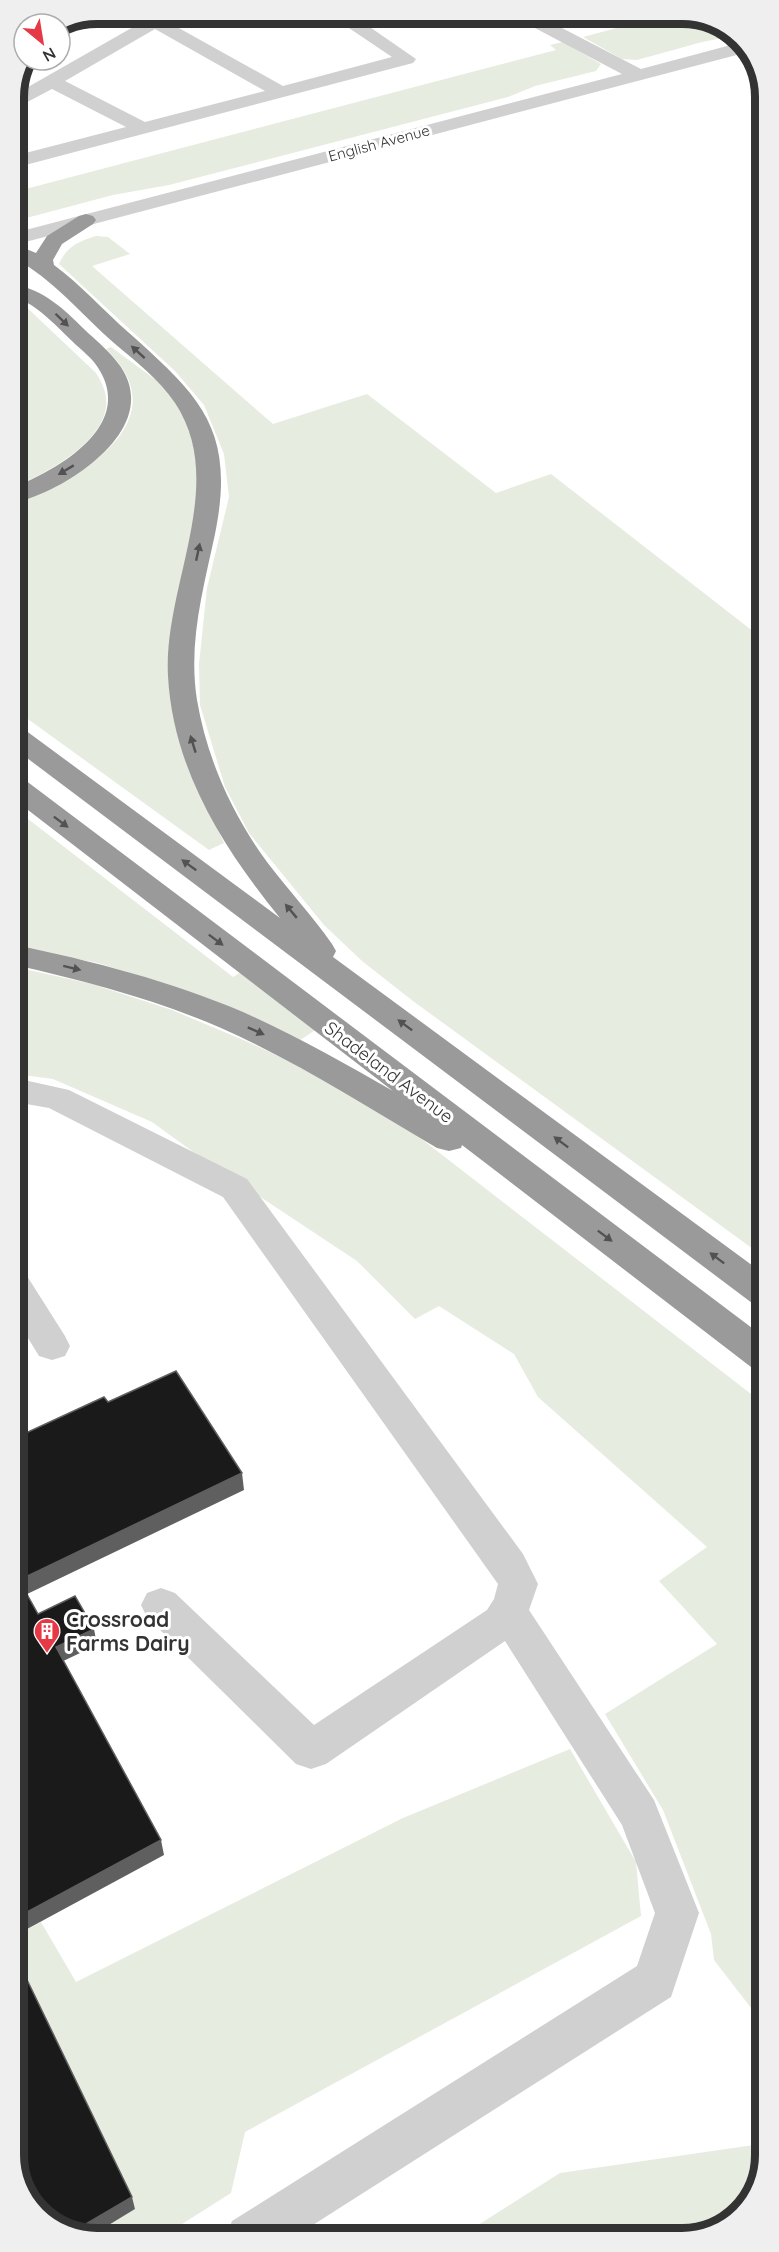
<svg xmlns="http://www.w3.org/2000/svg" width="779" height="2252" font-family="Quicksand,sans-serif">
<rect width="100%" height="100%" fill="#fff"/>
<path fill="#e6ecdf" d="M648,14H688L738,35L702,42L637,60L622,59L583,37L654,18Z
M563,42L601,64L596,71L535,86L508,97L169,185L113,195L30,217L14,218V192L556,50L550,45Z
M96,236L108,237L130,254L92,266L273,424L367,394L496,493L551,474L763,639L764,1257L413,1001L362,961L324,925L249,833L225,787L200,705L199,664L207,588L229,497L224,454L204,405L175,371L59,264C67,246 78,242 96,236Z
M14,298L20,301L96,373C101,381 105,389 106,398C111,440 45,474 14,487Z
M111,347L156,380L169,393L188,425L202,483L180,596L208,808L224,843L209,850L14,709V504C75,481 183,422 106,349Z
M15,809L233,977L241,972L315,1030L299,1041L165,984L98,963L15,947Z
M15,967L92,984L172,1010L248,1042L310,1071L419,1137L764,1404L765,2026L714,1960L711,1934L663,1810L605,1714L717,1644L659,1581L707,1547L538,1397L514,1354L439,1306L415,1319L357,1261L203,1159L152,1122L53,1079L15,1074Z
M570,1749L636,1862L641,1916L245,2132L231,2193L160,2238L89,2237L135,2209L16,1963V1935L41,1922L76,1982L403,1818Z
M765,2140V2155L748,2206L704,2236L459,2237L560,2173L761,2144Z"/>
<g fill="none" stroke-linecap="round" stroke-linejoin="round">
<path fill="#d0d0d0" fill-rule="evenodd" d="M156,14H177L168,22L283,86L392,57L334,18L331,14H351L416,59L413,63L14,168V156L126,127L52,89L14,109V95ZM155,29L265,91L145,122L65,81Z
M513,14H535L641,69L742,42L748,52L14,245V233L622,74L516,18Z
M15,1078L69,1090L247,1179L523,1554L538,1584L529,1610L654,1800L699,1913L671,1997L294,2237L225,2238L232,2221L637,1966L655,1913L622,1825L505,1641L326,1764L311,1769L296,1764L147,1617L141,1605L147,1593L161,1588L175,1593L314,1725L487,1610L494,1599L498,1584L223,1197L49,1108L15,1102Z
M15,1272L27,1276L65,1336L70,1346L65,1356L52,1360L39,1356L15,1317Z"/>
<path fill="#9a9a9a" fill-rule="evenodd" d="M86,214L93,216L96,220L93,224L62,244L53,260L54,265C81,285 103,310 128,332C201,397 236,430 215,534C203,590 188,643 197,700C207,759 232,814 267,862C288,890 312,915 332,944L336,951L333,957L764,1274V1307L752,1303L15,749V728L25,730L280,918C223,848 173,769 168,676C163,586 229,484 175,403C159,379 135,361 114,343C81,314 53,279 14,258V244L36,253L47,236L79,216Z
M14,284C45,291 63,308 85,330C104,348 130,367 131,396C134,447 57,493 14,503V487C57,470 133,427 100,371C94,359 81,350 72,341C54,324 38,305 14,297Z
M15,777L25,780L764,1337V1371L751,1367L462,1145L461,1148L449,1151L437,1148C366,1106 296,1061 221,1028C154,999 85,981 15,965V945C93,961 170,981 243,1012C295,1035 344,1063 393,1091L15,800Z"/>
</g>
<path fill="#5f5f5f" d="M242,1473L244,1490L23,1596L19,1580Z
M94,1629L97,1645L59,1663L56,1647Z
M161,1840L164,1855L16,1935V1918Z
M132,2197L135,2209L89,2237L74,2231Z"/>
<path fill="#1a1a1a" stroke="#5f5f5f" stroke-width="1.5" d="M176,1371L242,1473L19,1580L38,1614L75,1596L94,1629L56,1647L161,1840L16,1918L15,1438L104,1397L108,1402Z
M16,1957L132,2197L74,2231L42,2218L16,2177Z"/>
<defs><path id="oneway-solid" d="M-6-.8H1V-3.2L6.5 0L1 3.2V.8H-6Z" transform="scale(1.5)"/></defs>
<g fill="#525252">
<use href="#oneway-solid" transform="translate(62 320) rotate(44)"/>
<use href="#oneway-solid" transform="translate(138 352) rotate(-138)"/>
<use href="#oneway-solid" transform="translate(66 470) rotate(149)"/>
<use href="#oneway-solid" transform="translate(198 552) rotate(-78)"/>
<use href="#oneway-solid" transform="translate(193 744) rotate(-107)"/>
<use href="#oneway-solid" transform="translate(61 822) rotate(37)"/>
<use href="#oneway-solid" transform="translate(189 865) rotate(-144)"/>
<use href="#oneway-solid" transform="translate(291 911) rotate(-130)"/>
<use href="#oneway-solid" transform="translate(216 940) rotate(37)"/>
<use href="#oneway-solid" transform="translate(72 968) rotate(14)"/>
<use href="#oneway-solid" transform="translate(405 1025) rotate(-143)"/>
<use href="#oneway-solid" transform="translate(256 1031) rotate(24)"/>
<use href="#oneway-solid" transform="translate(561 1142) rotate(-143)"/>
<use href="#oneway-solid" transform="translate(605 1236) rotate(37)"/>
<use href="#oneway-solid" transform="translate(717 1258) rotate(-143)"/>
</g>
<defs>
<g id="building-pin" transform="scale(1.35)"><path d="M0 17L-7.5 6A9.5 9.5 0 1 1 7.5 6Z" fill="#e63946" stroke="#fff"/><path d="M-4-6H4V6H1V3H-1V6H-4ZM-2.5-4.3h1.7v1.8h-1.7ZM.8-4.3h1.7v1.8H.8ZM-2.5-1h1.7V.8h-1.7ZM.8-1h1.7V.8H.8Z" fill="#fff"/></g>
</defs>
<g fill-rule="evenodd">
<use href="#building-pin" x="47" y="1631"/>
</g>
<g text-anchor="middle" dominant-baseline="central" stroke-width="6" stroke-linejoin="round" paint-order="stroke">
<g font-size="15" fill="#333" stroke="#fff">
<text transform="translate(379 143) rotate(-15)">English Avenue</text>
</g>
<g font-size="18" fill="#333" stroke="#fff">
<text transform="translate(389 1072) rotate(37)">Shadeland Avenue</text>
</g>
<g font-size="21" font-weight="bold" fill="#333" stroke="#fff" text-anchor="start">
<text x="66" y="1619">Crossroad<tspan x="66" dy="24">Farms Dairy</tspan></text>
</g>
</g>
<path d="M0 0H779V2252H0ZM97 24H682A73 73 0 0 1 755 97V2155A73 73 0 0 1 682 2228H97A73 73 0 0 1 24 2155V97A73 73 0 0 1 97 24Z" fill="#efefef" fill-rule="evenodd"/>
<path fill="none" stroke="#333" stroke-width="8" d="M97 24H682A73 73 0 0 1 755 97V2155A73 73 0 0 1 682 2228H97A73 73 0 0 1 24 2155V97A73 73 0 0 1 97 24Z"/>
<g transform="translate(42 42) rotate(150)"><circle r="28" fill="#ffffff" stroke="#adadad" stroke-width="1.5"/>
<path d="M0-4.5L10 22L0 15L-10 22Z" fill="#e63946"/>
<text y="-9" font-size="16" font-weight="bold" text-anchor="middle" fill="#333333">N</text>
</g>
</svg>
